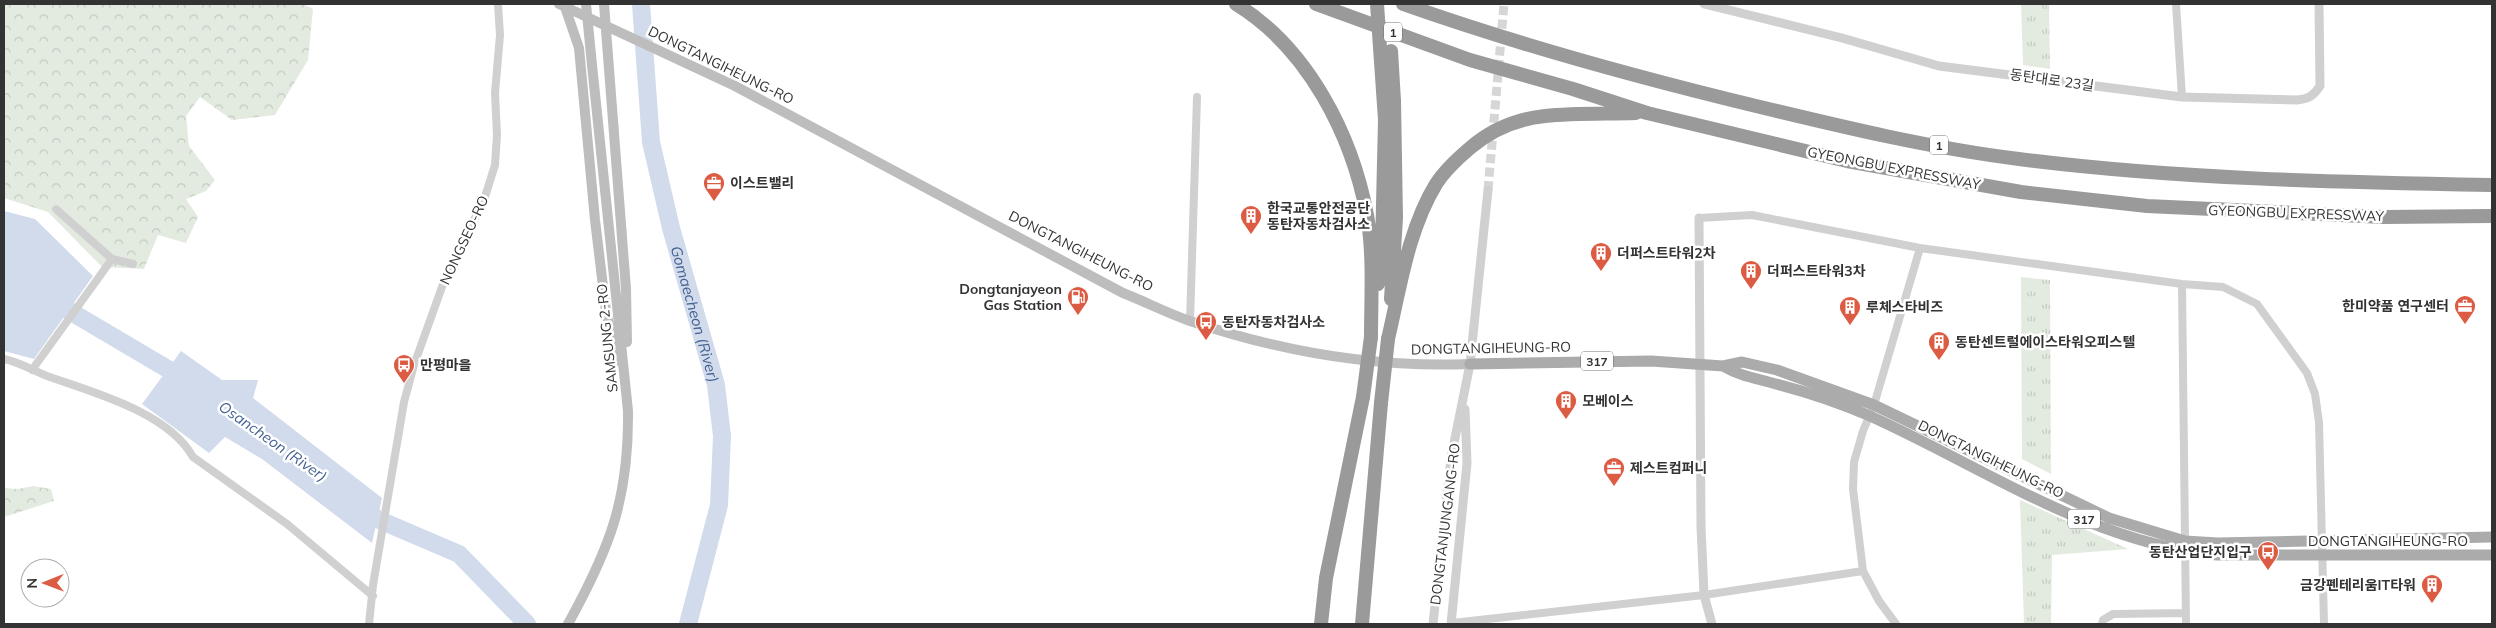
<svg xmlns="http://www.w3.org/2000/svg" width="2496" height="628" font-family="Mulish,'Noto Sans KR',sans-serif">
<defs>
<pattern id="forest-crowns" width="20" height="18" patternUnits="userSpaceOnUse" patternTransform="scale(1.25)"><rect width="20" height="18" fill="#e3ebe0"/><path d="M2 6a3 3 0 1 1 6 0M12 15a3 3 0 1 1 6 0" fill="none" stroke="#c3cac1"/></pattern>
<pattern id="park-tufts" width="24" height="20" patternUnits="userSpaceOnUse" patternTransform="scale(1.25)"><rect width="24" height="20" fill="#e3ebe0"/><path d="M3 7l-1-3M5 7V3M7 7l1-3M15 17l-1-3M17 17v-4M19 17l1-3" fill="none" stroke="#c3cac1"/></pattern>
</defs>
<rect width="100%" height="100%" fill="#fff"/>
<path fill="url(#forest-crowns)" d="M4,4H303L313,9L308,60L275,115L232,120L200,97L186,116L189,146L215,180L206,191L186,199L198,217L186,243L158,235L144,269L102,267L48,212L4,198Z
M33,486L51,489L54,501L4,517V488L18,489Z"/>
<path fill="url(#park-tufts)" d="M2021,4H2049L2050,69L2023,65Z
M2021,277L2050,280L2051,474L2022,459Z
M2020,500L2128,549L2052,555L2051,624H2024Z"/>
<path fill="#d1dbec" d="M4,211L35,219L93,276L34,359L4,351Z
M181,351L222,380H258L253,398L382,498L372,543L262,459L225,437L209,453L142,404Z"/>
<g fill="none" stroke-linecap="round" stroke-linejoin="round">
<g stroke="#d1dbec" stroke-width="18">
<path id="s1" d="M641,4L651,142L671,228L716,385L722,436L719,505L688,624"/>
<path d="M56,303L188,381"/>
<path d="M359,505L377,519L459,554L527,624"/>
</g>
<path stroke="#d6d6d6" stroke-width="9" stroke-dasharray="9 4.5" stroke-linecap="butt" d="M1488,190L1504,4"/>
<path stroke="#d0d0d0" stroke-width="8" d="M2176,4L2182,97
M57,210L112,259L133,264
M1699,218L1752,215L1920,248L2182,284L2223,287L2257,304L2307,373L2315,394L2319,422L2324,624
M2182,284L2186,624
M1190,321L1197,97
M4,359C19,362 32,370 47,376C92,392 168,412 193,457L287,524L373,596
M32,370L112,259
M1452,623L1704,595L1863,571
M369,624L373,585L404,402L414,365L447,273L484,200L495,165L497,135L495,93L500,35L498,4
M1896,624L1879,601L1863,571L1853,489L1854,462L1863,431L1874,405L1920,248
M2102,624L2103,620L2113,614L2186,613"/>
<path stroke="#d0d0d0" stroke-width="9" d="M1704,4L1842,38L1939,66L2182,97L2297,100C2309,99 2314,95 2320,86L2319,4
M1699,218L1701,526L1704,595L1712,624
M1433,624L1451,458L1470,364L1488,190
M1451,624L1467,463L1465,409"/>
<path stroke="#bdbdbd" stroke-width="10" d="M559,4L735,86L1123,293C1146,302 1167,313 1190,321C1279,351 1376,368 1470,364
M604,4L626,289L627,342
M565,7L579,48L595,220L606,311L617,361
M568,624C610,548 629,499 628,411L592,65"/>
<path stroke="#ababab" stroke-width="11" d="M1470,364L1651,361L1723,366L1742,362L1777,370L1874,405L2109,518L2185,541L2218,543L2492,537
M1723,366C1742,377 1756,378 1776,384C1807,392 1840,403 1870,416C1983,467 2091,543 2217,555H2492"/>
<path stroke="#9a9a9a" stroke-width="14" d="M1236,4C1308,48 1352,135 1367,215C1374,255 1371,297 1371,337
M1316,4L1470,60L1573,89L1647,113L1847,161L2021,192L2147,206L2384,217L2492,216
M1403,4C1519,45 1636,77 1756,106C1843,127 1930,148 2019,159C2176,179 2334,182 2492,185
M1378,284L1382,247L1385,120
M1391,299L1396,218L1394,101
M1388,339C1400,288 1408,230 1436,184C1445,170 1457,159 1470,148C1491,130 1516,119 1545,116C1575,113 1606,114 1636,113
M1321,624L1326,578L1363,397
M1362,624L1381,403"/>
<path stroke="#bdbdbd" stroke-width="10" d="M586,4L592,65"/>
<path stroke="#9a9a9a" stroke-width="14" d="M1377,4L1385,120
M1391,51L1394,101
M1363,397L1371,337
M1381,403L1388,339"/>
</g>
<defs>
<g id="office-pin" transform="scale(1.125)"><path d="M0 17L-7.5 6A9.5 9.5 0 1 1 7.5 6Z" fill="#dc5c43" stroke="#fff"/><path d="M-6-3h4V-5.5h4V-3h4V5H-6ZM-1-4.5V-3h2v-1.5ZM-6 0V1H6V0Z" fill="#fff"/></g>
<g id="building-pin" transform="scale(1.125)"><path d="M0 17L-7.5 6A9.5 9.5 0 1 1 7.5 6Z" fill="#dc5c43" stroke="#fff"/><path d="M-4-6H4V6H1V3H-1V6H-4ZM-2.5-4.3h1.7v1.8h-1.7ZM.8-4.3h1.7v1.8H.8ZM-2.5-1h1.7V.8h-1.7ZM.8-1h1.7V.8H.8Z" fill="#fff"/></g>
<g id="fuel-pin" transform="scale(1.125)"><path d="M0 17L-7.5 6A9.5 9.5 0 1 1 7.5 6Z" fill="#dc5c43" stroke="#fff"/><path d="M-5.5-6h7V0h2V4h1.3V-2.5L3-4.5l.8-.8L6-3V5H2.5V1h-1V6h-7ZM-4.2-4.7v3.2H.2V-4.7Z" fill="#fff"/></g>
<g id="bus-pin" transform="scale(1.125)"><path d="M0 17L-7.5 6A9.5 9.5 0 1 1 7.5 6Z" fill="#dc5c43" stroke="#fff"/><path d="M-5-6H5V4H4V6H2V4H-2V6H-4V4H-5ZM-3.5-4V0h7V-4ZM-3.5 1.2v1.5H-2V1.2ZM2 1.2v1.5H3.5V1.2Z" fill="#fff"/></g>
</defs>
<g fill-rule="evenodd">
<use href="#office-pin" x="714" y="183"/>
<use href="#building-pin" x="1251" y="216"/>
<use href="#building-pin" x="1601" y="253"/>
<use href="#building-pin" x="1751" y="271"/>
<use href="#fuel-pin" x="1078" y="297"/>
<use href="#office-pin" x="2465" y="306"/>
<use href="#building-pin" x="1850" y="307"/>
<use href="#bus-pin" x="1206" y="322"/>
<use href="#building-pin" x="1939" y="342"/>
<use href="#bus-pin" x="404" y="365"/>
<use href="#building-pin" x="1566" y="401"/>
<use href="#office-pin" x="1614" y="468"/>
<use href="#bus-pin" x="2268" y="552"/>
<use href="#building-pin" x="2432" y="585"/>
</g>
<g text-anchor="middle" dominant-baseline="central" stroke-width="5" stroke-linejoin="round" paint-order="stroke">
<g fill="#fff" stroke="#707070" stroke-width="1">
<rect x="1384" y="22.5" width="18" height="19" rx="4"/>
<rect x="1930" y="135.5" width="18" height="19" rx="4"/>
<rect x="1581" y="351.5" width="32" height="19" rx="4"/>
<rect x="2068" y="509.5" width="32" height="19" rx="4"/>
</g>
<g font-size="12" font-weight="bold" fill="#333">
<text x="1393" y="32">1</text>
<text x="1939" y="145">1</text>
<text x="1597" y="361">317</text>
<text x="2084" y="519">317</text>
</g>
<g font-size="14" fill="#333" stroke="#fff">
<text transform="translate(721 65) rotate(26)">DONGTANGIHEUNG-RO</text>
<text transform="translate(2052 80) rotate(8)">동탄대로 23길</text>
<text transform="translate(1894 168) rotate(11)">GYEONGBU EXPRESSWAY</text>
<text transform="translate(2296 213) rotate(2)">GYEONGBU EXPRESSWAY</text>
<text transform="translate(464 240) rotate(-65)">NONGSEO-RO</text>
<text transform="translate(1081 251) rotate(27)">DONGTANGIHEUNG-RO</text>
<text transform="translate(607 338) rotate(-96)">SAMSUNG 2-RO</text>
<text transform="translate(1491 348) rotate(-1)">DONGTANGIHEUNG-RO</text>
<text transform="translate(1991 459) rotate(26)">DONGTANGIHEUNG-RO</text>
<text transform="translate(1445 524) rotate(-83)">DONGTANJUNGANG-RO</text>
<text x="2388" y="541">DONGTANGIHEUNG-RO</text>
</g>
<g font-size="14" font-weight="bold" fill="#333" stroke="#fff" text-anchor="start">
<text x="730" y="183">이스트밸리</text>
<text x="1267" y="208">한국교통안전공단<tspan x="1267" dy="16">동탄자동차검사소</tspan></text>
<text x="1617" y="253">더퍼스트타워2차</text>
<text x="1767" y="271">더퍼스트타워3차</text>
<text x="1062" y="289" text-anchor="end">Dongtanjayeon<tspan x="1062" dy="16">Gas Station</tspan></text>
<text x="2449" y="306" text-anchor="end">한미약품 연구센터</text>
<text x="1866" y="307">루체스타비즈</text>
<text x="1222" y="322">동탄자동차검사소</text>
<text x="1955" y="342">동탄센트럴에이스타워오피스텔</text>
<text x="420" y="365">만평마을</text>
<text x="1582" y="401">모베이스</text>
<text x="1630" y="468">제스트컴퍼니</text>
<text x="2252" y="552" text-anchor="end">동탄산업단지입구</text>
<text x="2416" y="585" text-anchor="end">금강펜테리움IT타워</text>
</g>
<g font-size="15" font-style="italic" fill="#446192" stroke="#fff">
<text stroke="none"><textPath href="#s1" startOffset="316">Gomaecheon (River)</textPath></text>
<text transform="translate(273 441) rotate(35)">Osancheon (River)</text>
</g>
</g>
<rect width="2496" height="628" fill="none" stroke="#333333" stroke-width="10"/>
<g transform="translate(45 583) rotate(269)"><circle r="24" fill="#ffffff" stroke="#adadad"/>
<path d="M0-4L9 19L0 12L-9 19Z" fill="#dc5c43"/>
<text y="-8" font-size="14" font-weight="bold" text-anchor="middle" fill="#333333">N</text>
</g>
</svg>
